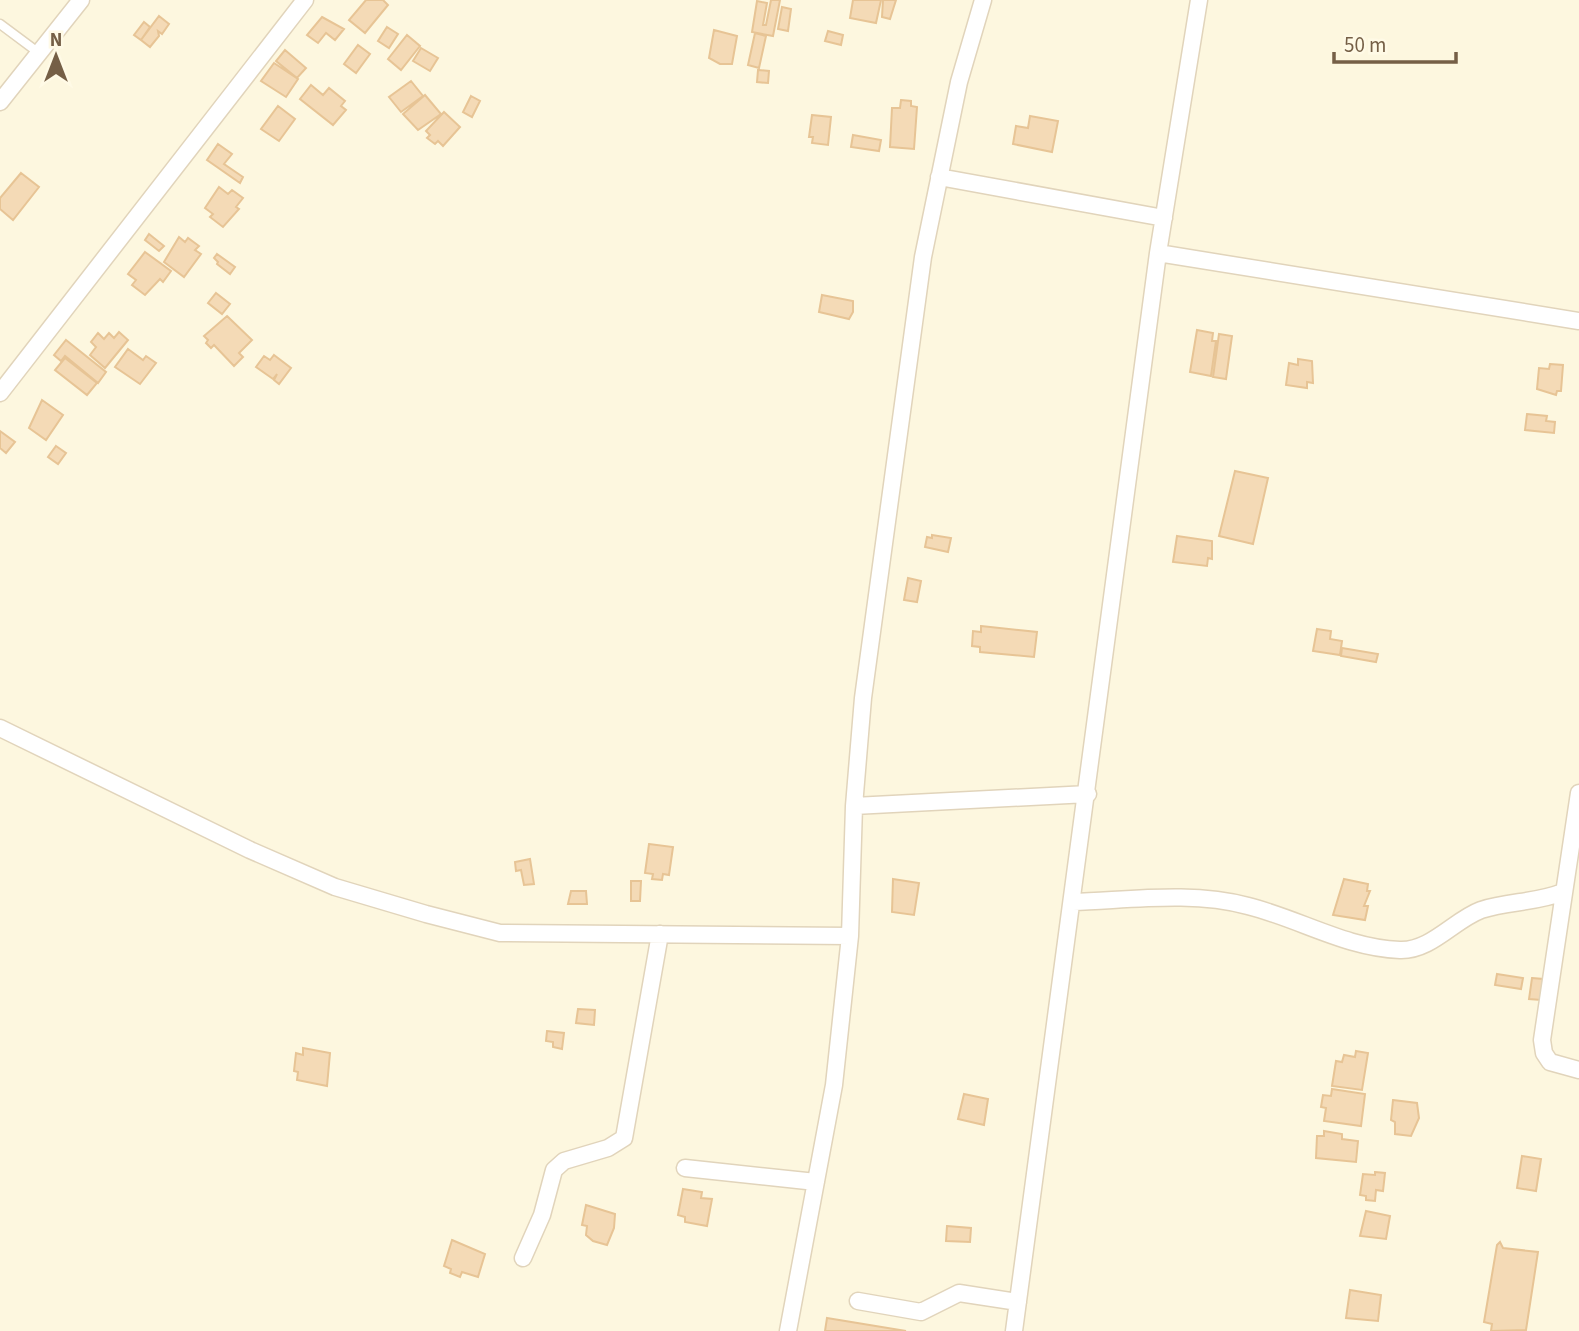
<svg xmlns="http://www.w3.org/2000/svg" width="1579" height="1331" font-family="'Source Sans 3',sans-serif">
<rect width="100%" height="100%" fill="#fdf7df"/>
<path fill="#f4dab6" stroke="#e7c495" stroke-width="2" d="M366,0H383L388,5L365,33L349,20Z
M771,0H780L773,36L752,32L757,1L767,3L763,25H766Z
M853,0H881L876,23L850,18Z
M883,0H896L890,19L882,17Z
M782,7L791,9L788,31L778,29Z
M159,16L169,24L162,34L158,31L159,36L150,47L141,40Z
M322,17L344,29L335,40L326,33L318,43L307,35Z
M144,22L150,27L141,40L134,35Z
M387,27L398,34L389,48L378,41Z
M714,30L737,36L732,64H720L709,58Z
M828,31L843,35L841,45L825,41Z
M755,33L766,36L759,68L748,65Z
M407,35L420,46L401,70L388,59Z
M358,45L370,54L356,73L344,64Z
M421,48L438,58L430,71L413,61Z
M285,50L306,68L297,78L276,61Z
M274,63L298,79L286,97L261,81Z
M758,70L769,71L768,83L757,82Z
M411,81L423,96L401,112L389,97Z
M311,85L323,95L329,88L345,101L341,106L346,110L333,125L300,99Z
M425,95L441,114L418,130L403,114Z
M471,96L480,101L472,117L463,112Z
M901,100L911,101V106L917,107L914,149L890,147L892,108H900Z
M278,106L295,119L279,141L261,129Z
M444,112L460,127L443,146L438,141L435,144L427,138L430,135L426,131Z
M812,115L831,117L828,145L812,143L813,137H809Z
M1030,116L1058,121L1052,152L1013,144L1016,126L1028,128Z
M853,135L881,140L879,151L851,147Z
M218,144L232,154L224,164L243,177L240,183L207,160Z
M21,173L39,187L13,220L0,209V198Z
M219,187L228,194L232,190L243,198L236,207L239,209L223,227L210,217L213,214L205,208Z
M149,234L164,246L159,251L145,240Z
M179,237L185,242L188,238L199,246L195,250L201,254L184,277L164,262Z
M145,252L171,271L163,282L160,279L145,295L132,285L136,280L128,274Z
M217,254L235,267L230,274L217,264L218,262L214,258Z
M216,293L230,304L222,314L208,303Z
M822,295L853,301V312L849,319L819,312Z
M227,316L252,340L239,353L243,357L234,366L214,345L211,348L206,343L208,340L204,336Z
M1197,330L1213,333L1212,341H1216L1211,376L1190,372Z
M119,332L128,340L105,368L90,355L96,347L91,342L98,333L104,339L109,333L114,338Z
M1219,334L1232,336L1226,379L1213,377Z
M66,340L106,372L98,383L65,356L61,361L54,355Z
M128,349L143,360L146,356L156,363L140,384L115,367Z
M274,355L291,368L279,384L274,380L277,374L273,379L256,367L264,356L270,360Z
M65,358L97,383L87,395L55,370Z
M1298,359L1312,361L1313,383L1307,382V388L1286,385L1289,363L1298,365Z
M1550,364L1563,365L1561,391H1557L1556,395L1537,389L1539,368L1549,369Z
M42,400L63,415L46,440L29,428Z
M1527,414L1547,416L1546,421L1555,422L1554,433L1525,430Z
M0,431L15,442L6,453L0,448Z
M56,446L66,453L58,464L48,457Z
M1235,471L1268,478L1253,544L1219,536Z
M932,535L951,538L948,552L925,547L927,537L932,538Z
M1177,536L1212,541V559L1208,558L1207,566L1173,562Z
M908,578L921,581L917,602L904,600Z
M981,626L1037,632L1034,657L980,652V647L972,646L973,631L981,632Z
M1317,629L1331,631L1330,639L1342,641L1340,655L1313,651Z
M1342,648L1378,654L1376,662L1341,656Z
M649,844L673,847L669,875L663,874L662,880L652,879L653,874L645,873Z
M530,859L534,884L524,885L521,870L516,871L515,862Z
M893,879L919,883L914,915L892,912Z
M1344,879L1368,884L1367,891H1370L1364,906H1368L1365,920L1333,915Z
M631,881H641L640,901H631Z
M571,891H586L587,904H568Z
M1497,974L1523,978L1521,989L1495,985Z
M1532,978L1543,979L1541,1000L1529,999Z
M578,1009L595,1010L594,1025L576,1023Z
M547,1031L564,1033L562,1049L553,1047V1042L546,1041Z
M303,1048L330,1053L327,1086L297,1080L298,1072L294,1071L296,1053L303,1055Z
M1356,1051L1368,1053L1362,1090L1332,1086L1336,1061L1342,1062L1344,1055L1355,1057Z
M1332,1089L1365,1094L1361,1126L1324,1121L1326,1108L1321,1107L1323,1095L1331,1096Z
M964,1094L988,1099L984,1125L958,1119Z
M1393,1100L1417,1103L1419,1118L1411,1136L1395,1134V1122L1391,1120Z
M1324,1131L1342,1134V1139L1358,1141L1356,1162L1316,1158L1317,1136H1324Z
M1522,1156L1541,1159L1536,1191L1517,1188Z
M1375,1172L1385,1173L1383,1191L1376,1190L1375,1201L1366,1200V1196L1360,1195L1363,1174L1375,1175Z
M683,1189L702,1192L701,1198L712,1199L707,1226L685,1222V1217L678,1215Z
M586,1205L615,1214L614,1228L607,1245L593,1241L586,1235L587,1226L582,1225Z
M1366,1211L1390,1216L1386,1239L1360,1236Z
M947,1226L971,1228L970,1242L946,1241Z
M452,1240L485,1254L478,1277L462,1272L460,1277L450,1273L451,1269L444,1266Z
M1500,1242L1503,1248L1538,1252L1526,1330L1491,1331L1492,1324L1484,1322L1497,1245Z
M1350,1290L1381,1295L1378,1321L1346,1318Z
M827,1318L906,1331H825Z"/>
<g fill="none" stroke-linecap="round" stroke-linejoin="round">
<g stroke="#e1d4bb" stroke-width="11">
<path id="lane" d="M0,24L39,53"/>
</g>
<g stroke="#e1d4bb" stroke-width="19">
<path id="street" d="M0,102L81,0
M939,177L1164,218
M1158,253L1579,321
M0,393L305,0
M0,728L250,850L335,887L426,914L500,933L850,936L854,806L863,698L923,257L959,82L983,0
M1579,793L1542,1040L1544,1053L1550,1062L1579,1070
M854,806L1088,794
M1073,902C1131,900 1192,891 1248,906C1300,919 1346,948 1400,950C1431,951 1454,920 1481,910C1508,901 1536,903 1563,892
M685,1168L816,1182
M523,1258L542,1215L554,1170L564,1161L608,1148L624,1138L660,934
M858,1301L921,1312L959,1293L1018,1302
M788,1331L834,1085L850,936
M1014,1331L1158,253L1199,0"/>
</g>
<use href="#lane" stroke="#fff" stroke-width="8"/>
<use href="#street" stroke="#fff" stroke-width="16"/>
</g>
<g transform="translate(56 56)" stroke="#fffae6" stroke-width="5" paint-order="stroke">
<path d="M0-5L12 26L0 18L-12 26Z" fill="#755f46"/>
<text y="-10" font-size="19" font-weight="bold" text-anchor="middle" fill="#755f46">N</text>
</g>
<path d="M1334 52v10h122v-10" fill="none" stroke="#755f46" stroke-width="3.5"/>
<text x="1344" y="52" font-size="21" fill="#755f46" stroke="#fffae6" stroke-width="5" paint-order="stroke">50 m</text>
</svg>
